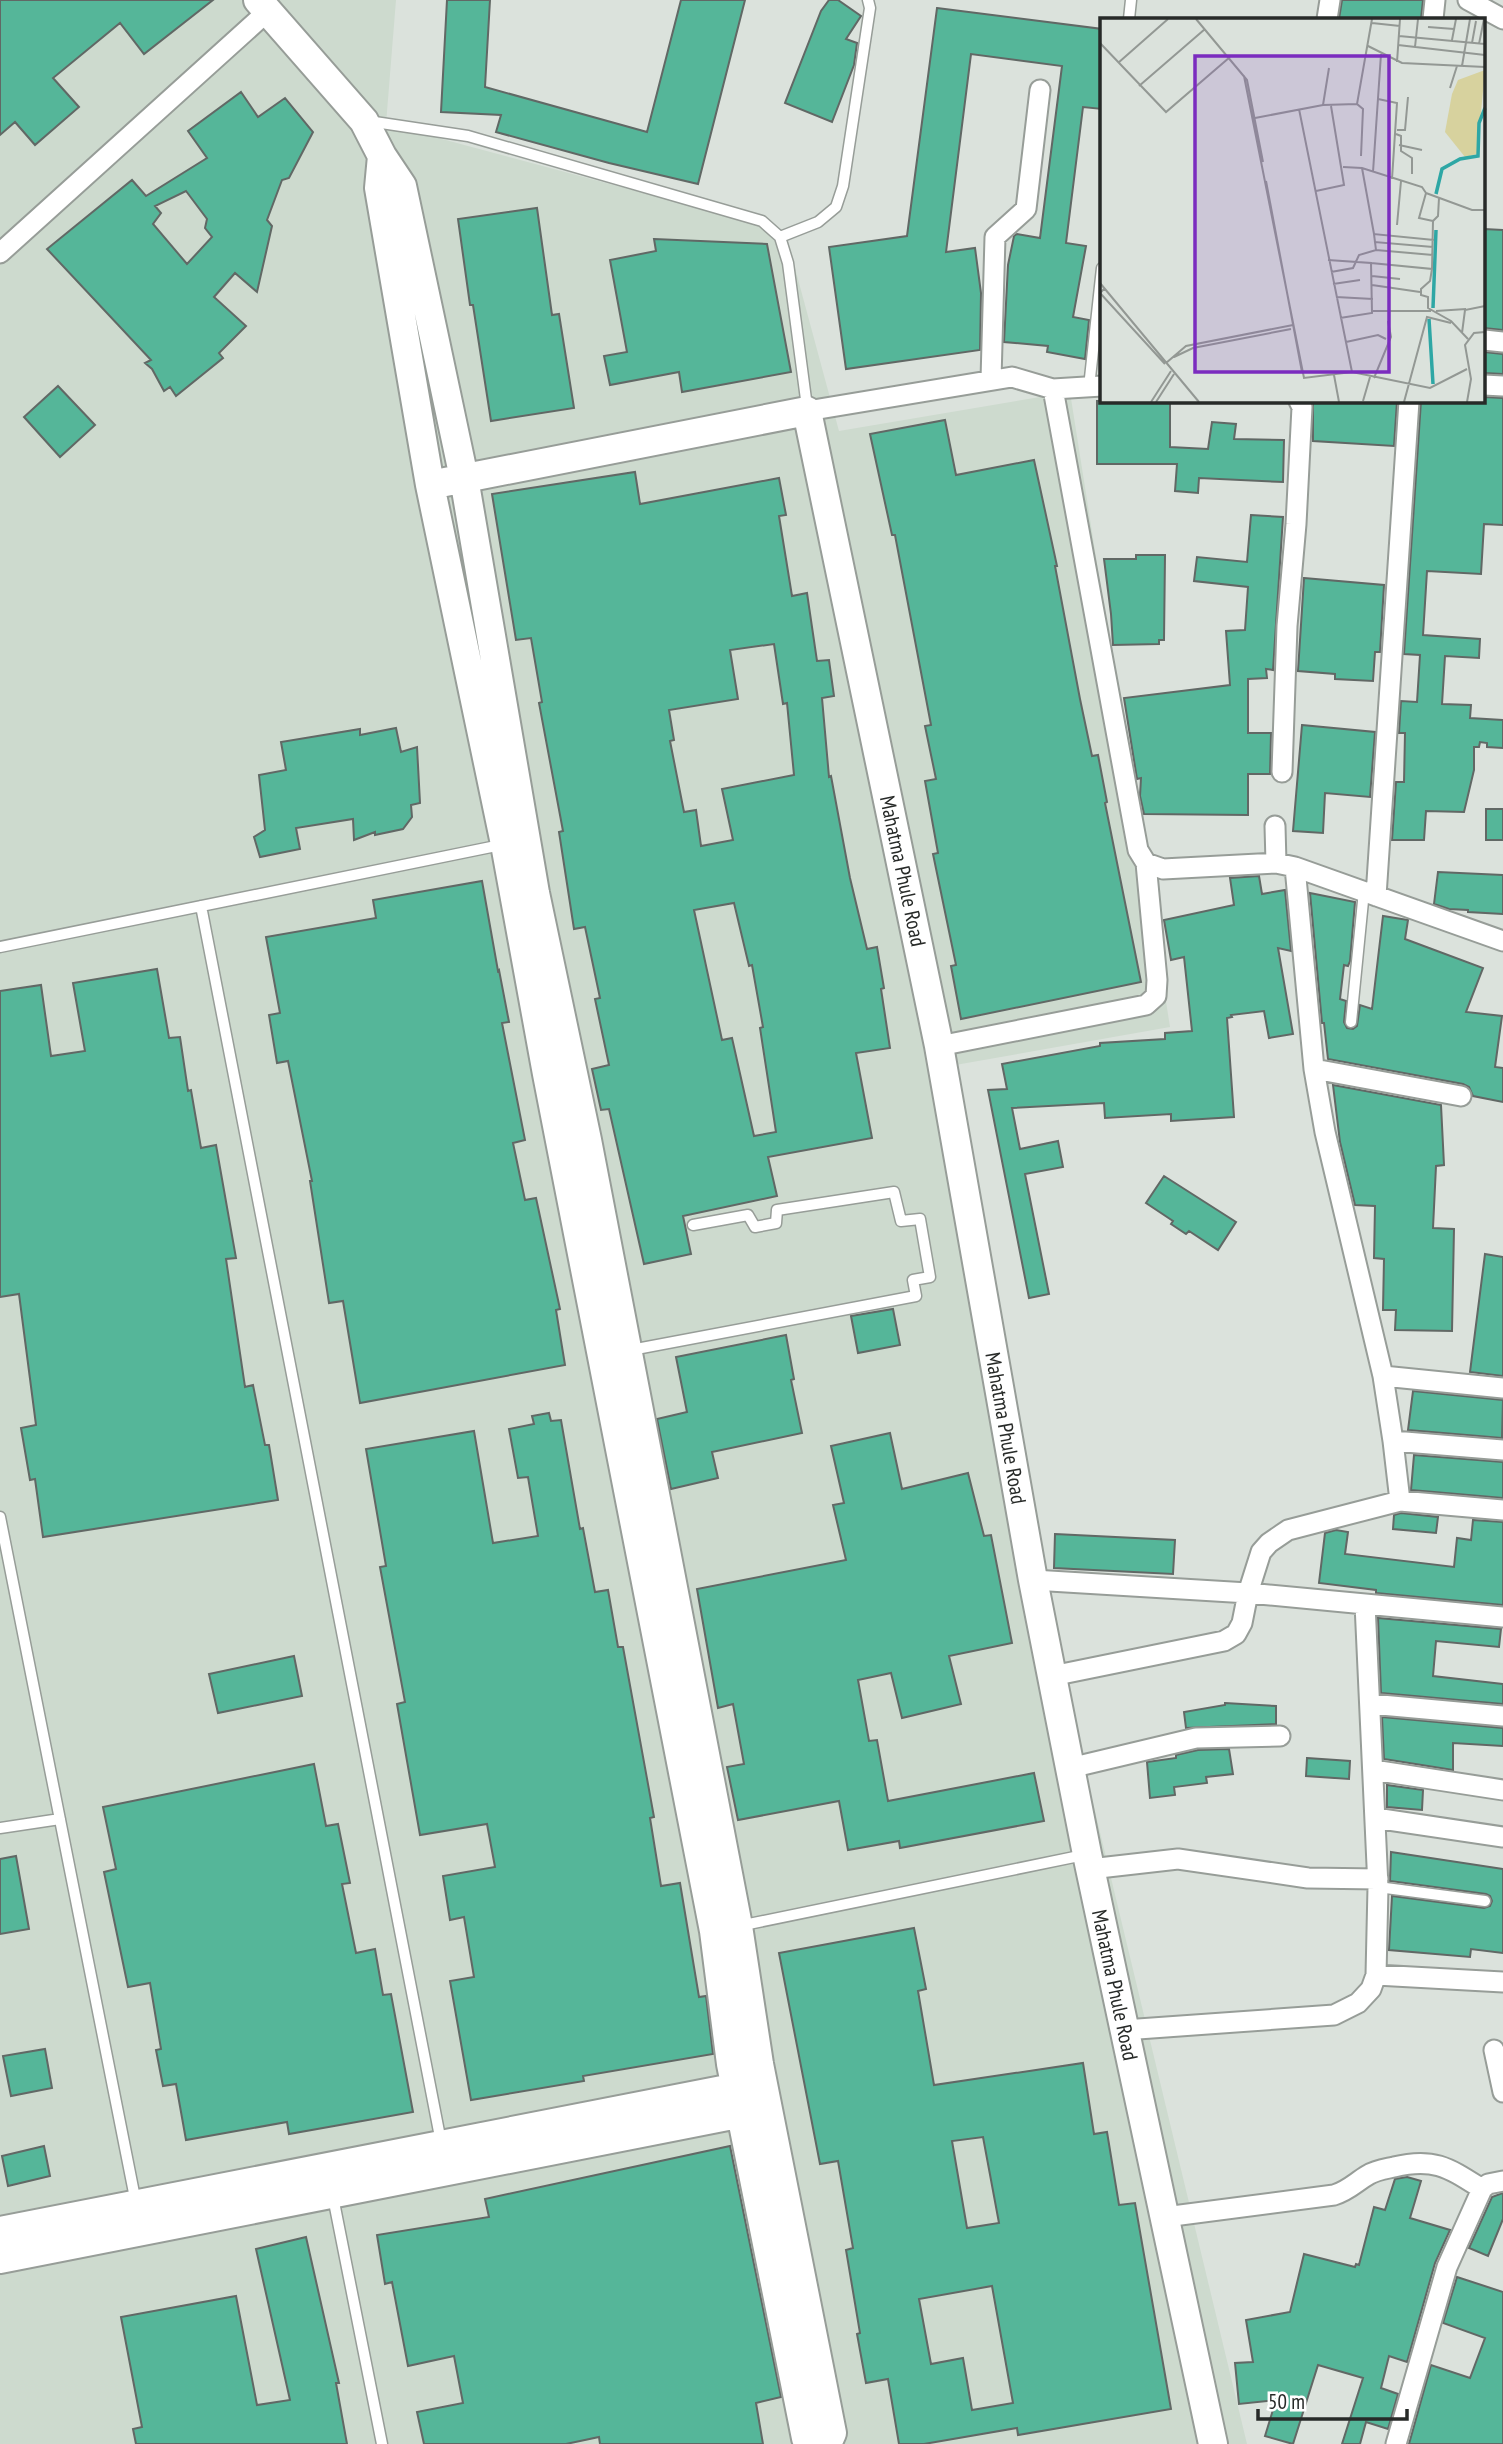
<svg xmlns="http://www.w3.org/2000/svg" width="1503" height="2444" font-family="'PT Sans Narrow',sans-serif">
<rect width="100%" height="100%" fill="#dbe2dc"/>
<path fill="#cddace" d="M0,0H396L386,124L785,231L839,431L1070,392L1170,1027L944,1067L1087,1778L1247,2444H0Z"/>
<path fill="#55b699" stroke="#616865" stroke-width="2" fill-rule="evenodd" d="M0,0H213L144,54L120,23L53,78L79,107L35,145L15,122L0,135Z
M447,0H490L485,87L647,132L681,0H745L698,184L609,163L496,132L501,115L441,112Z
M829,0H838L861,16L846,39L857,43L854,65L832,122L785,103L821,11Z
M1342,0H1423L1421,19H1339Z
M937,8L1102,29V109L1083,107L1066,243L1086,246L1073,317L1089,320L1085,359L1047,352L1048,346L1004,342L1008,265L1014,236L1017,234L1040,238L1062,66L971,54L946,252L975,248L981,293L980,350L846,369L829,247L907,236Z
M241,92L258,117L285,98L313,132L289,178L282,180L267,220L272,226L257,292L235,273L214,297L246,326L219,353L223,358L176,396L170,387L164,391L152,369L145,363L151,360L47,249L132,180L146,196L207,158L188,131ZM186,191L207,219L205,228L212,237L187,264L153,224L161,213L155,206Z
M537,208L552,315L559,314L574,408L491,421L473,305H470L458,219Z
M1484,229L1503,230V330L1484,328Z
M654,239L767,244L791,372L682,392L679,372L610,385L604,356L627,352L610,260L656,251Z
M1484,352L1503,354V374L1484,373Z
M58,386L95,425L60,457L24,417Z
M1484,397L1503,398V525L1484,524L1481,574L1427,571L1423,635L1480,639L1479,658L1445,656L1442,704L1471,705L1470,718L1503,720V748L1487,747V743L1480,742L1479,747H1474V770L1464,812L1426,811L1424,840H1392L1396,782H1404L1405,733H1399L1401,701L1417,702L1420,655L1404,654L1421,401H1484Z
M1097,401H1170V447L1208,449L1212,422L1236,424L1234,439L1284,440L1283,482L1199,478L1198,493L1175,491L1177,464H1097Z
M1313,401H1397L1394,446L1313,441Z
M945,420L956,475L1034,460L1057,566H1055L1080,699L1092,756L1098,755L1107,802L1105,803L1141,982L961,1019L951,966L956,965L933,854L938,853L925,781L936,779L925,726L931,725L895,535H892L870,434Z
M635,472L640,504L779,478L786,515L779,516L792,596L807,593L817,661L829,660L834,696L822,698L829,777L831,776L850,878L867,949L877,947L884,988L881,989L890,1048L856,1053L872,1138L768,1157L777,1196L683,1216L691,1254L644,1264L609,1109L601,1110L592,1069L609,1065L595,999L600,998L585,927L574,929L559,832L563,831L539,703L542,702L531,638L516,640L492,494ZM774,644L783,704L787,703L794,775L722,789L733,840L701,846L696,810L684,812L670,741L674,740L669,710L738,699L730,650ZM734,903L749,966L752,965L763,1027L760,1028L776,1132L754,1136L732,1038L722,1040L694,910Z
M1251,515L1283,517L1273,670L1266,669L1267,678L1248,679V733H1271L1270,774H1248V815L1144,814L1140,796L1141,778L1137,779L1124,698L1230,685L1226,631L1245,630L1248,587L1194,581L1197,557L1247,562Z
M1136,555H1165L1164,640H1159V644L1113,645L1111,614L1104,559H1136Z
M1304,578L1384,585L1380,652H1375L1373,681L1335,679V674L1298,671Z
M1302,725L1375,732L1370,797L1325,793L1323,833L1293,831Z
M396,728L401,752L417,747L420,803L411,805L412,817L403,829L375,835V832L354,840L353,819L296,828L300,849L260,857L254,837L265,830L259,775L286,770L281,742L360,729V735Z
M1486,809H1503V840H1486Z
M1438,872L1503,875V914L1468,912V910L1449,909L1434,904Z
M1259,876L1262,894L1285,890L1291,951L1278,948L1293,1034L1269,1038L1264,1011L1231,1015L1232,1017L1227,1018L1234,1117L1171,1121V1114L1105,1118L1104,1103L1012,1108L1020,1149L1058,1141L1063,1167L1025,1174L1049,1294L1029,1298L988,1090L1007,1089L1002,1064L1100,1046V1043L1165,1039V1033L1192,1031L1184,957L1171,960L1164,920L1234,905L1230,878Z
M482,881L498,971L499,970L509,1022L502,1023L525,1140L513,1143L525,1200L536,1198L560,1309L556,1310L565,1365L360,1403L343,1301L329,1303L310,1181H312L288,1061L277,1063L269,1015L280,1013L266,937L376,918L373,900Z
M1310,893L1355,902L1350,961L1348,966L1344,965L1340,999L1346,1001L1344,1022L1347,1028L1353,1029L1357,1026L1360,1005L1372,1009L1383,916L1408,920L1405,939L1483,968L1466,1012L1502,1016L1495,1067L1503,1068V1102L1473,1096L1469,1087L1463,1084L1328,1059L1324,1023H1322Z
M157,969L169,1038L180,1037L188,1091L191,1090L201,1148L216,1145L236,1258L226,1259L245,1387L253,1385L265,1445H269L278,1500L43,1537L35,1479L30,1480L21,1428L36,1425L19,1294L0,1297V991L41,985L51,1056L85,1051L73,983Z
M1333,1085L1441,1105L1444,1165L1436,1166L1433,1228L1454,1229L1452,1331L1395,1330L1396,1310H1383L1384,1259L1374,1258L1375,1206L1355,1205L1340,1142Z
M1164,1176L1236,1222L1218,1250L1189,1231L1186,1234L1171,1224L1173,1221L1146,1203Z
M1485,1254L1503,1257V1376L1470,1372Z
M893,1309L900,1345L858,1353L851,1316Z
M786,1335L794,1379L791,1380L802,1433L712,1452L718,1478L671,1489L657,1419L687,1412L676,1357Z
M1413,1391L1503,1400L1502,1438L1408,1430Z
M549,1413L551,1421L561,1420L580,1529L583,1528L595,1592L608,1590L618,1647H623L654,1817L650,1818L661,1886L680,1883L699,1997L706,1996L713,2054L583,2076L584,2081L471,2100L450,1981L474,1977L464,1917L450,1920L443,1876L495,1867L487,1824L420,1835L397,1704L405,1702L380,1567L386,1566L366,1449L474,1431L493,1543L538,1536L528,1477L518,1478L509,1429L534,1424L532,1416Z
M890,1433L902,1489L968,1473L984,1536L991,1535L1012,1643L949,1656L961,1704L902,1718L891,1673L858,1680L869,1741L877,1740L888,1801L1034,1773L1044,1821L900,1848L899,1841L848,1850L839,1801L738,1820L727,1767L744,1764L733,1704L718,1708L697,1589L846,1560L833,1505L844,1503L831,1446Z
M1414,1455L1503,1462V1498L1411,1490Z
M1401,1513L1438,1517L1436,1533L1393,1529L1394,1515Z
M1473,1520L1503,1522V1605L1376,1593V1590L1319,1583L1325,1533L1336,1530L1348,1532L1345,1554L1454,1567L1457,1538L1471,1540Z
M1055,1534L1175,1540L1173,1574L1054,1568Z
M1378,1618L1501,1629L1499,1647L1436,1641L1433,1676L1503,1684V1704L1381,1693Z
M294,1656L302,1696L218,1713L209,1674Z
M1225,1703L1276,1706V1724L1186,1728L1184,1712L1225,1705Z
M1382,1717L1503,1728V1746L1453,1743V1770L1384,1759Z
M1229,1749L1233,1774L1206,1777L1207,1783L1174,1787L1175,1795L1150,1798L1147,1762L1176,1758V1755L1198,1750Z
M1307,1758L1350,1761L1349,1779L1306,1776Z
M314,1764L326,1826L338,1824L350,1883L342,1884L356,1953L375,1949L383,1995L391,1994L413,2112L289,2134L287,2122L186,2140L176,2084L163,2086L156,2050L161,2049L150,1983L128,1987L104,1872L116,1869L103,1807Z
M1387,1785L1423,1790L1422,1810L1387,1807Z
M1391,1852L1503,1869V1953L1471,1949L1470,1957L1389,1950L1392,1896L1484,1908L1490,1906L1492,1901L1490,1896L1486,1894L1390,1881Z
M16,1856L29,1929L0,1934V1859Z
M914,1928L926,1989L918,1991L934,2085L1083,2063L1094,2134L1107,2132L1119,2205L1135,2203L1171,2409L1018,2435L1017,2428L924,2444H899L888,2379L866,2383L857,2334L860,2333L846,2250L853,2248L838,2161L820,2164L779,1953ZM983,2137L999,2223L967,2228L952,2141ZM992,2286L1013,2403L972,2410L963,2358L931,2364L919,2299Z
M45,2049L52,2088L11,2096L3,2056Z
M44,2146L50,2176L8,2186L2,2156Z
M730,2146L781,2397L756,2403L763,2444H600L599,2437L566,2444H424L417,2412L463,2403L454,2356L408,2366L392,2282L385,2284L377,2235L489,2217L485,2199Z
M1407,2177L1421,2181L1410,2218L1450,2230L1435,2263L1407,2362L1389,2356L1381,2388L1398,2394L1388,2429L1366,2422L1360,2444H1342L1363,2378L1318,2365L1293,2444L1265,2436L1276,2400L1239,2404L1235,2363L1253,2362L1246,2320L1290,2312L1304,2254L1355,2267L1356,2264L1359,2265L1374,2207L1385,2210L1395,2179Z
M1503,2193V2219L1488,2256L1469,2248L1492,2197Z
M306,2237L339,2383H336L347,2444H136L133,2429L142,2427L121,2317L236,2296L257,2405L290,2400L256,2249Z
M1457,2277L1503,2292V2444H1409L1431,2365L1470,2378L1485,2338L1443,2323Z"/>
<g fill="none" stroke-linecap="round" stroke-linejoin="round">
<g stroke="#979d98" stroke-width="13">
<path id="lane" d="M1129,19L1131,0
M368,121L468,136L762,221L780,237L788,263L807,407
M780,237L818,222L836,207L843,186L870,8L868,0
M1089,387L1102,268
M201,906L441,2142
M0,947L501,845
M1351,1022L1364,891
M631,1350L916,1296L913,1280L930,1277L920,1219L901,1221L894,1192L777,1210L776,1223L755,1227L748,1215L693,1225
M0,1517L136,2203
M0,1828L60,1819
M1378,1887L1485,1901
M739,1926L1084,1855
M333,2197L382,2444"/>
</g>
<g stroke="#979d98" stroke-width="23">
<path id="street" d="M1468,0L1503,19
M1327,19L1330,0
M1433,19L1435,0
M0,253L268,11
M1484,340L1503,342
M991,379L995,237L1026,209L1040,90
M1484,385L1503,386
M807,411L1012,377L1053,389L1102,386
M1282,772L1287,626L1296,524L1302,407L1299,401
M1275,826L1276,863
M1146,863L1163,869L1276,863L1295,867L1503,941
M1295,867L1314,1069L1325,1132L1383,1376
M1376,896L1409,401
M939,1046L1146,1005L1156,996L1157,980L1146,863L1138,850L1053,389
M1314,1069L1461,1096
M1393,1441L1383,1376L1503,1388
M1400,1501L1393,1441L1503,1450
M1033,1580L1248,1593L1365,1604L1378,1887L1376,1975L1371,1989L1358,2003L1334,2015L1124,2030
M1365,1604L1503,1617
M1052,1676L1224,1641L1236,1634L1242,1623L1248,1593L1261,1552L1269,1543L1288,1530L1400,1501L1503,1510
M1370,1704L1503,1716
M1070,1768L1196,1738L1280,1736
M1373,1770L1503,1790
M1375,1818L1503,1837
M1090,1869L1178,1859L1308,1878L1378,1879
M1376,1975L1503,1982
M1494,2050L1503,2092
M1165,2217L1334,2195C1348,2191 1356,2182 1368,2175C1376,2170 1385,2169 1394,2167C1434,2157 1449,2168 1482,2189
M1396,2444L1447,2267L1482,2189L1488,2184L1503,2181"/>
</g>
<g stroke="#979d98" stroke-width="32">
<path id="secondary" d="M258,0L364,121L382,156L402,186L464,478L535,893L587,1140L738,1926L759,2064L832,2433L827,2444
M382,156L379,188L430,485L505,844L547,1074L714,1931L731,2064L806,2438L816,2444
M430,485L807,411L939,1046L1033,1580L1087,1854L1213,2444
M0,2231L753,2084
M0,2259L758,2110"/>
</g>
<use href="#lane" stroke="#fff" stroke-width="10"/>
<use href="#street" stroke="#fff" stroke-width="19"/>
<use href="#secondary" stroke="#fff" stroke-width="28"/>
</g>
<g text-anchor="middle" dominant-baseline="central" stroke-width="5" stroke-linejoin="round" paint-order="stroke">
<g font-size="21" fill="#272a28" stroke="#fff">
<text transform="translate(903 871) rotate(78)">Mahatma Phule Road</text>
<text transform="translate(1006 1428) rotate(80)">Mahatma Phule Road</text>
<text transform="translate(1115 1985) rotate(78)">Mahatma Phule Road</text>
</g>
</g>
<g transform="translate(1100 18)">
<rect width="385" height="385" fill="#dbe2dc"/>
<path d="M385,52L377,136L365,139L345,114L352,76L358,62Z" fill="#d7d29e"/>
<path fill="none" stroke="#2ea7a5" stroke-width="3.5" d="M336,176L342,151L360,141L378,138L379,105L385,90M333,290L336,212M329,301L333,366"/>
<path fill="none" stroke="#939894" stroke-width="2" d="M96,1L147,62L163,144M272,5L300,8M328,9L354,11M299,18L385,26M352,22L356,1M0,25L66,94L130,39M372,25L376,3M379,26L384,1M298,27L385,37M268,28L302,45L385,49M315,29L318,1M297,44L300,1M18,45L68,1M362,48L370,1M144,58L204,360L252,354L330,370L367,351M39,68L105,11M350,70L357,48M278,81L297,85L292,161M223,87L229,50M199,91L252,354M155,100L223,87L257,86M297,112H305L308,79M296,116L301,118V133L312,140V156M299,127L322,132M261,138L263,91L257,86L272,1M243,149L262,150L322,169L326,175M262,150L274,216M273,154L281,36M166,163L202,354M216,173L244,167L231,88M326,175L372,192H385M326,175L319,200L333,203M297,207L301,163M275,224L274,216L334,222M276,232L275,224L333,229M228,242L271,245L272,295L240,300M271,245L332,251L330,263L321,271V277L328,279V290L351,303L368,321M332,251L333,203L338,198L339,180M231,254L253,250L259,237L276,232L333,237M272,258L300,261M0,265L99,384M233,266L260,262M272,267L320,274M5,270L0,275L65,346M236,279L273,281M273,293H331M336,293L366,291M362,315L365,292L385,288M246,324L278,317L286,321M74,339L93,330L191,311M66,345L86,328L193,307M234,357L239,384M274,360L291,319L288,303M263,383L270,359M51,384L71,353M56,384L74,356M304,384L327,299L351,305M367,384L371,361L365,327L374,315L385,314"/>
<path fill="#7b2cbf" fill-opacity="0.15" stroke="#7b2cbf" stroke-width="3.5" d="M95,38H289V354H95Z"/>
<rect width="385" height="385" fill="none" stroke="#272a28" stroke-width="3.5"/>
</g>
<path d="M1258 2409v10h149v-10" fill="none" stroke="#272a28" stroke-width="3.5"/>
<text x="1268" y="2409" font-size="21" fill="#272a28" stroke="#ffffff" stroke-width="5" paint-order="stroke">50 m</text>
</svg>
